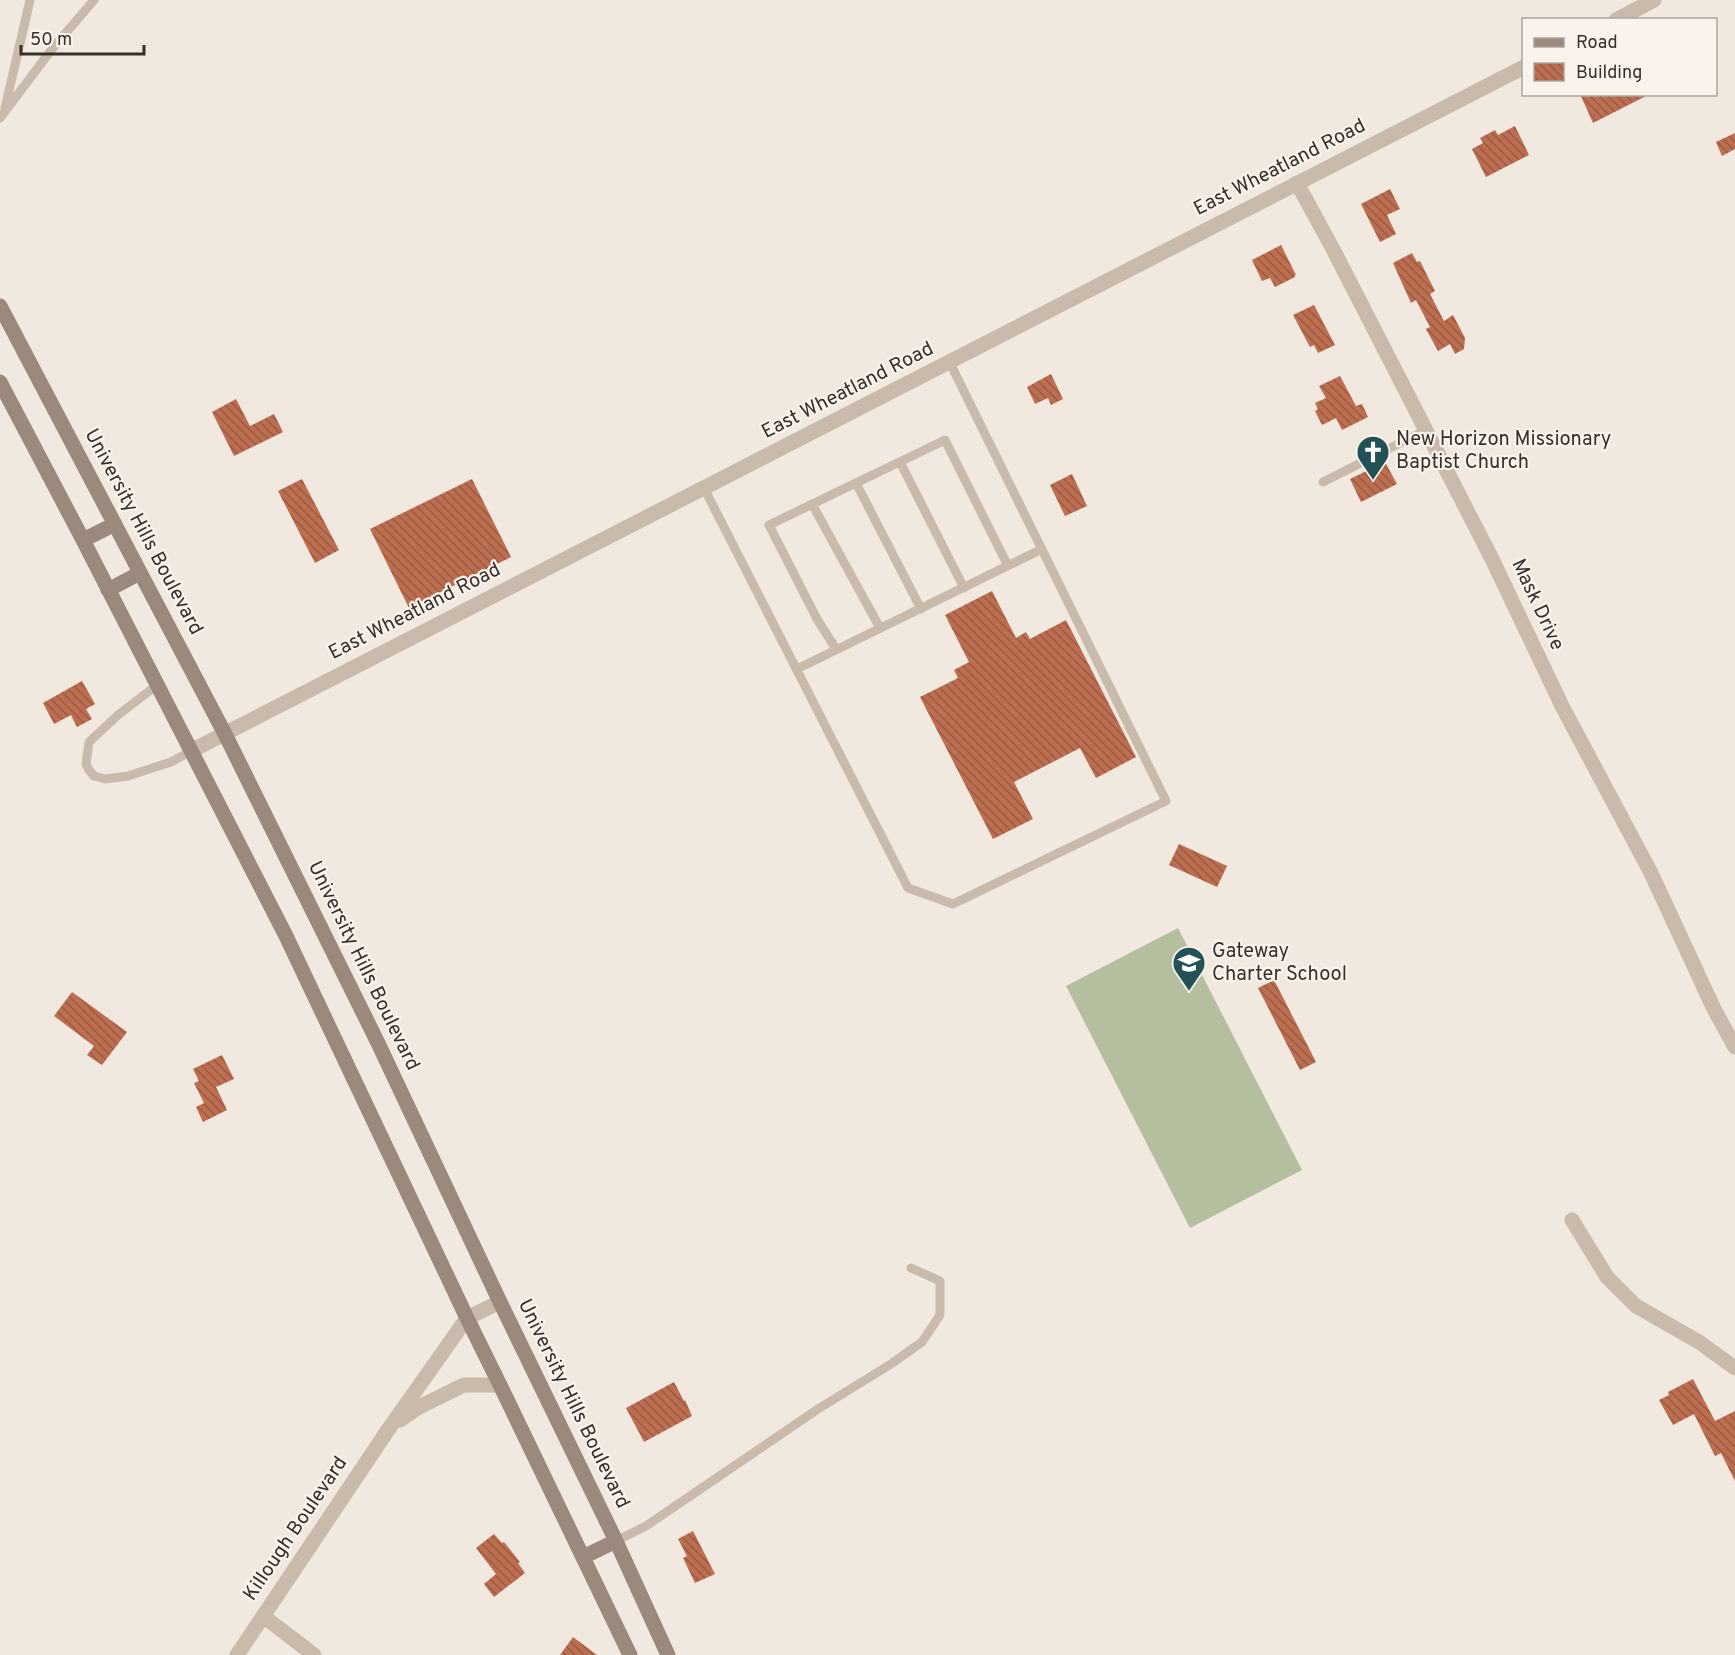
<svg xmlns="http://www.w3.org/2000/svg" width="1735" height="1655" font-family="Overpass,sans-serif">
<defs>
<pattern id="building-back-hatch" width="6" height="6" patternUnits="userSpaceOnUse" patternTransform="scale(1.5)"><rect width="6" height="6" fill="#bd6e51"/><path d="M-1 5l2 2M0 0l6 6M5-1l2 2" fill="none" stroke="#9a5b43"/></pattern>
</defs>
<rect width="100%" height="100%" fill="#f1e9df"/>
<path fill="#b4bfa0" d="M1178,928L1302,1170L1190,1228L1066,986Z"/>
<path fill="url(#building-back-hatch)" d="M1580,94H1650L1593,123Z
M1515,126L1529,155L1486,177L1472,149L1483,143L1480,138L1495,130L1498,135Z
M1735,133V149L1722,156L1716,142Z
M1390,189L1400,209L1387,215L1396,234L1380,242L1361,204Z
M1281,245L1296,275L1294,276L1295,277L1275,287L1270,278L1262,281L1252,260Z
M1412,253L1417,262L1420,261L1435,291L1430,294L1444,321L1453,315L1465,338L1464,349L1455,354L1450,344L1438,351L1426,329L1430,327L1416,300L1411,303L1393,263Z
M1314,305L1335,345L1318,353L1314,345L1310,347L1293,315Z
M1051,374L1063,399L1051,405L1048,398L1035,404L1027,387Z
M1340,376L1356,406L1362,404L1368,417L1342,430L1336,418L1322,425L1315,411L1318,409L1315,403L1326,398L1319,386Z
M236,399L250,426L274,414L283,432L234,456L212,412Z
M1385,462L1397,484L1361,502L1350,479Z
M1072,474L1087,506L1065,516L1050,485Z
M302,479L339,550L315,563L278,491Z
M472,479L511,557L409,608L370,529Z
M992,591L1016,638L1026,632L1030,639L1066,620L1136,757L1096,778L1080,748L1014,782L1033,819L993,839L920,697L958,678L954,670L969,662L945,615Z
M82,681L95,704L86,709L92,719L77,727L71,715L54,724L43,703Z
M1179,844L1227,866L1217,887L1169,865Z
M1274,980L1316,1062L1300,1070L1258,988Z
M72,992L127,1032L102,1065L87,1055L94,1046L54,1016Z
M222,1055L234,1079L216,1087L227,1110L203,1122L196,1107L204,1103L194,1083L199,1081L193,1069Z
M1693,1379L1715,1421L1735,1411V1481L1721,1453L1715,1456L1694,1414L1673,1425L1659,1400L1669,1395L1668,1392Z
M674,1382L684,1401L685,1400L692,1416L644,1442L626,1408Z
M693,1531L715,1574L695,1583L683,1558L687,1556L678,1539Z
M494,1534L502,1543L504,1542L520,1562L518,1563L525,1573L494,1597L484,1584L496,1574L476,1548Z
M573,1637L597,1655H560Z"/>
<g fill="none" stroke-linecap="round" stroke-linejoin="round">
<path stroke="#c9baac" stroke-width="9" d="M5,108L30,0
M0,118L52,49L94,0
M900,462L964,588
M1323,482L1426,430
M856,483L921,609
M704,488L908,888L953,904L1166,801L950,363
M812,504L880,628
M836,649L817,619L769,525L945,440L1008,566
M797,669L1042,549
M157,685L118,715L89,742L86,764L89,770L94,776L105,779L128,776L171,762L191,751
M616,1541L646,1526L818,1409L891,1364L922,1342L940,1315V1281L911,1268"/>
<path stroke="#c9baac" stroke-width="15" d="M1297,183L1334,251L1493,561L1562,706L1651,873L1714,1009L1735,1047
M1572,1220L1607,1277L1636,1306L1699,1342L1735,1368
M400,1420L419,1407L464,1385H500
M263,1616L314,1655
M237,1655L390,1427L467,1318L500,1302"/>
<path stroke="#c9baac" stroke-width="15" d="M1616,20L1654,0
M191,751L1524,67"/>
<path stroke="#9c897d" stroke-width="15" d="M0,306L225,734L378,1043L500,1302L616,1541L668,1655
M0,382L83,540L286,936L467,1318L500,1385L630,1655
M83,540L115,524
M108,590L140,573
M583,1557L616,1541"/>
</g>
<defs>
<g id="church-pin" transform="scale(1.725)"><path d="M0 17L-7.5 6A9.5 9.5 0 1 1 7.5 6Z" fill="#225156" stroke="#f9f3eb"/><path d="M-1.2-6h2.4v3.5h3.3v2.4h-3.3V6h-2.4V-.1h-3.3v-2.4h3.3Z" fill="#fff"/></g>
<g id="school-pin" transform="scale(1.725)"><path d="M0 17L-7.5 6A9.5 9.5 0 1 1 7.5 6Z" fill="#225156" stroke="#f9f3eb"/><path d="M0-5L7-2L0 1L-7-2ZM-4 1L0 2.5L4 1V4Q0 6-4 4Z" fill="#fff"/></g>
</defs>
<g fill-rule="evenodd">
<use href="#church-pin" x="1373" y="452"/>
<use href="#school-pin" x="1189" y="963"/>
</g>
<g text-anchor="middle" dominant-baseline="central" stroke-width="4.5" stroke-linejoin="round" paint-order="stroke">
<g font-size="20" fill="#372f2a" stroke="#f9f3eb">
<text transform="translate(1280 168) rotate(-27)">East Wheatland Road</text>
<text transform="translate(848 391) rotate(-27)">East Wheatland Road</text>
<text transform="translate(143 532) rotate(62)">University Hills Boulevard</text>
<text transform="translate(1537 605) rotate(65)">Mask Drive</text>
<text transform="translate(415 612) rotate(-27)">East Wheatland Road</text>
<text transform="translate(363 966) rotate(64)">University Hills Boulevard</text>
<text transform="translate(573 1404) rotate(64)">University Hills Boulevard</text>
<text transform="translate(296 1529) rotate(-56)">Killough Boulevard</text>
</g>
<g font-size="20" fill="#372f2a" stroke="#f9f3eb" text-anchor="start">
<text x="1396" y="440">New Horizon Missionary<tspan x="1396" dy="23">Baptist Church</tspan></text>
<text x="1212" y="952">Gateway<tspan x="1212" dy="23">Charter School</tspan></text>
</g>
</g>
<rect x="1522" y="18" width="195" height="78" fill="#f9f3eb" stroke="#aba59e" stroke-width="1.5"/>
<rect x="1534" y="38" width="30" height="9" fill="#9c897d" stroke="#aba59e" stroke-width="1.5"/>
<text x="1576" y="48" font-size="18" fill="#372f2a">Road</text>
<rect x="1534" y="63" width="30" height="18" fill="url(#building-back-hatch)" stroke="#aba59e" stroke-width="1.5"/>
<text x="1576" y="78" font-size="18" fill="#372f2a">Building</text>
<path d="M21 45v9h123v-9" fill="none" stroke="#372f2a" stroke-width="3"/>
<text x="30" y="45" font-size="18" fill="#372f2a" stroke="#f9f3eb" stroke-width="4.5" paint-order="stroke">50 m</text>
</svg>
